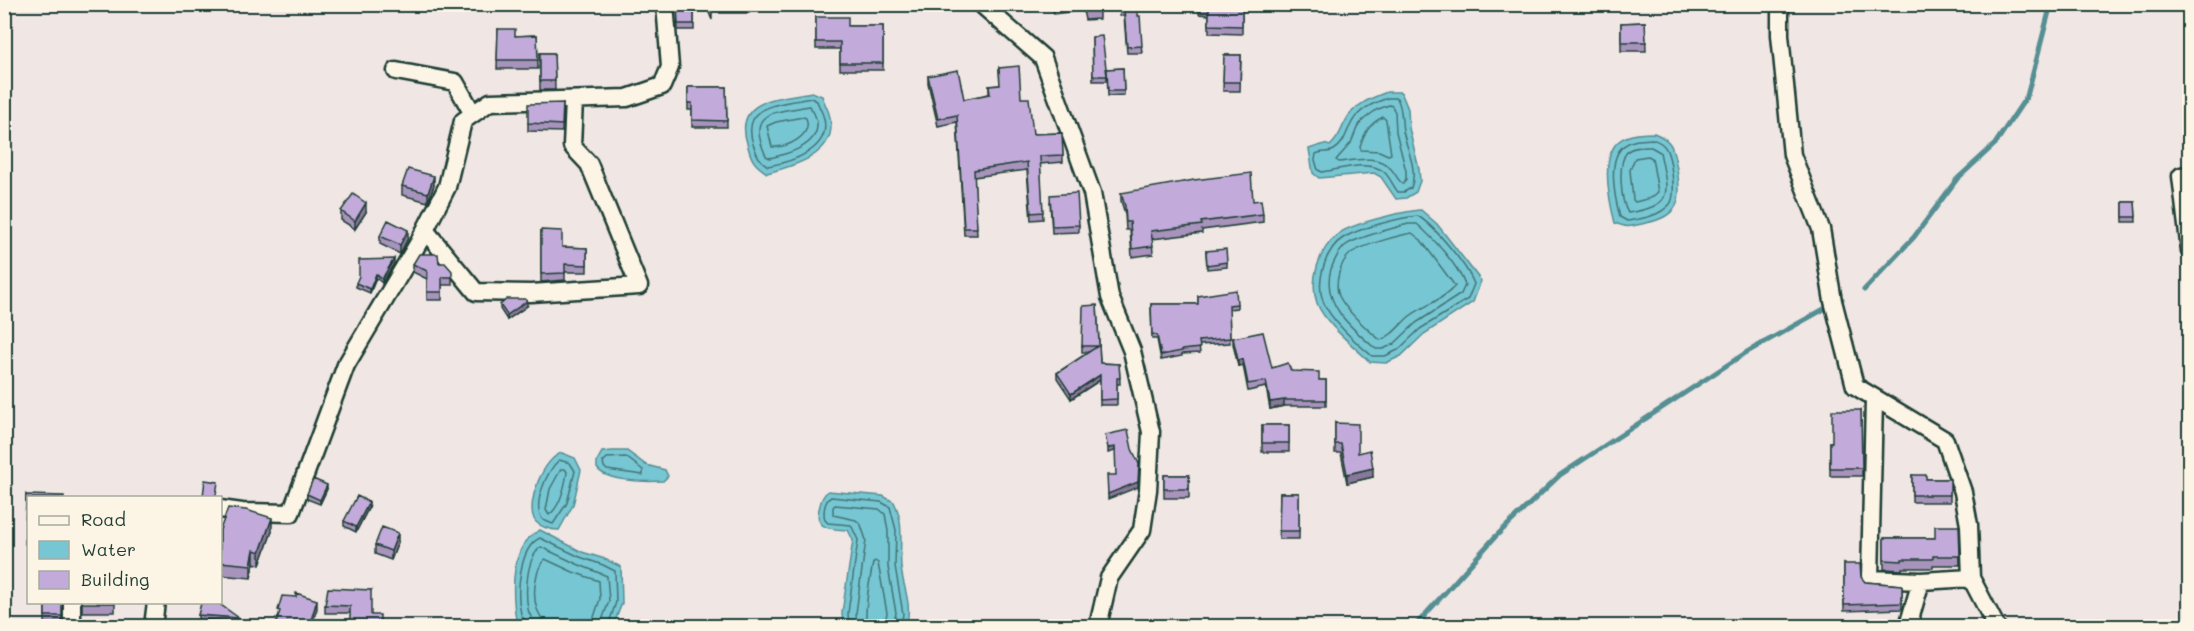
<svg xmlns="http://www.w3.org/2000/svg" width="2194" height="631" font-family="Mali,sans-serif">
<rect width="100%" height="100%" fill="#f0e6e3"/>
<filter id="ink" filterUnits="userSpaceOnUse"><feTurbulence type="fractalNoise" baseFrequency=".0167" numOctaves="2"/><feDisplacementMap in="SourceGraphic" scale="12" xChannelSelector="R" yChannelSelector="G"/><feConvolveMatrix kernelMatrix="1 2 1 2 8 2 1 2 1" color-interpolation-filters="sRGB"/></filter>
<g filter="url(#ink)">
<path fill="#77c6d3" stroke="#548f93" stroke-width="1.5" d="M812,92L822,96C824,103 829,110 830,118C838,154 794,166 767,173C753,164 751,159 747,143C733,98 781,98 812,92Z
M1387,92H1401L1408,109L1409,128L1419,169L1420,181L1416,192L1406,198L1396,199L1381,177L1374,173L1319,178L1313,173L1309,149L1324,144L1330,146C1341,135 1339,133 1345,122C1353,105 1371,98 1387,92Z
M1654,133C1674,141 1673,149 1677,169C1682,199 1681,216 1646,223C1630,226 1631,229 1615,223C1609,200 1597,148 1626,137C1635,133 1645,133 1654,133Z
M1421,210L1437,224L1481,281L1473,302L1424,334L1401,356L1386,363L1370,362C1354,346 1325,324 1317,303C1309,280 1319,250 1337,235C1349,224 1404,211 1421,210Z
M612,451H627L646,465L665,470L668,476L663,481C647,482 606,482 597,468V461L602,452Z
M562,453L575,458L581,470L573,505L559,530C551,530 538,527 534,519C526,502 544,457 562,453Z
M828,491L883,496L894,502C905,523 899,544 901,567C903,588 913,605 906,626H843L842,613L853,540L848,530C833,529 814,530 819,509C821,501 822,496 828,491Z
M540,530L582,552L605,559L621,567L622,603L613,626H524L516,620C512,592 509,545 540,530Z"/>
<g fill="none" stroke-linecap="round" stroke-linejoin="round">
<path stroke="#427474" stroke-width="1.5" d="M811,98L817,101C819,107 823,113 824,119C831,150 791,162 768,166C758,160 757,154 753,144C740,103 783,104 811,98Z
M1388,98H1397C1403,110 1401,119 1403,131C1407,150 1418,169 1411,188L1404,192H1398C1393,186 1390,177 1384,172C1369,159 1339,170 1322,172L1318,170L1315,160L1316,154C1322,151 1329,153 1334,150C1344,144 1345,135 1350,126C1357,110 1373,103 1388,98Z
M1389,105L1392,106L1395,112L1396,132L1406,171V179L1403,184C1397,180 1396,174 1391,169C1378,154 1356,160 1339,162L1336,160L1351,143L1357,128L1363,120L1376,110Z
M809,106C813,110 816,117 817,123C819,146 787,154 770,158L766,156C745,110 773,113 809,106Z
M803,117L806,118C813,136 787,148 772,147L767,126L776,122Z
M1383,117L1386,120L1391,154L1388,155L1379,151L1361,150L1360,147C1365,132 1369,124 1383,117Z
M1652,139C1657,141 1661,142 1664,146C1671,154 1677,195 1670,204C1660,216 1642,219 1627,221L1620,217C1615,199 1606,157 1625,145C1632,139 1643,140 1652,139Z
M1651,147L1660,152C1668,193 1676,205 1628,213C1621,202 1617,163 1627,152C1632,146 1644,147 1651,147Z
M1648,156L1652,158L1658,192L1651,198L1635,202L1633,200L1630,170L1635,158Z
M1418,216C1435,227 1467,265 1474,284L1468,299L1420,329L1398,350L1385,356H1372C1357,343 1330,320 1323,301C1316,282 1325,249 1343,238C1360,228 1398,218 1418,216Z
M1408,224H1417C1433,238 1458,265 1465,285L1461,294L1416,323L1394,344L1383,349H1376C1351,328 1321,303 1331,269C1334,261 1339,251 1346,245C1357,237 1394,228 1408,224Z
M1412,233L1421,240L1455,286C1443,300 1425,305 1410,316C1400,324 1393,336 1380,340C1366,328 1347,312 1339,296C1334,283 1340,262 1351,253C1361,246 1399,235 1412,233Z
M626,457L643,470V475L607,470L604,467L603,462L607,458Z
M559,460L570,463L575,471L567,503L553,524L543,520C531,506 547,471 559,460Z
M561,469H565L567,472C565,486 561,506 549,515L546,510L550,489Z
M527,626C526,621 523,619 521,614C516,594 519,547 540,538L580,557L603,565L615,571L616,602L608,626
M534,626C534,619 529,616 528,609C525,592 526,558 541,547L577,564L607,576L609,601L600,626
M543,626C543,619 540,616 537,609C532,595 535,569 545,559L573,572L599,581L600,599L591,626
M849,626L848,613L858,540L851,525L828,523L825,520C823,513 824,501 831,497L881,502L890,507L896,530L895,566L903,614L901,626
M857,626L856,613L866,540L861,525L856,520L833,515V507L835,505L879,509L885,514L888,531V567L896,613L893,626
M866,626C865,605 869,584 873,563L875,561L878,563L887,613L884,626"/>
<path stroke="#548f93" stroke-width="5" d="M1864,290L1914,237L1957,179L1995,144L2027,96L2051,4
M1415,626L1495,537L1560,475L1747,352L1842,299"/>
<g stroke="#1f3d34" stroke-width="21">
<path id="street" d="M981,4L1043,58L1092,193L1110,297L1132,351L1151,432L1148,490L1142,530L1109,578L1098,626
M1780,4V35L1792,155L1821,229L1833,301L1855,386L1945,440L1963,492L1969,525L1971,578L1996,626
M396,71L455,82L473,114
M2190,174L2181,176L2190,251
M425,230L476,292L531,293L639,286L589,164L572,146L574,100
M1874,399L1870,579L1921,581
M220,509L242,512L291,513L346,365L419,242L447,187L463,121L490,102L627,98L662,86L670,67L665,4
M72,626V602
M153,626L156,602
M1908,626L1921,581L1971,578"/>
</g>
<use href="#street" stroke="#fcf5e5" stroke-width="16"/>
</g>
<path fill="#a793bb" stroke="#1f3d34" stroke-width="1.5" d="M412,4H426V7Z
M677,4H717V8H712V20L707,8L694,9V30H678Z
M720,4H749V13H720Z
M1052,4H1099V19L1085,20L1083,10L1054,14Z
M1120,4L1138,16L1142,53H1127L1124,16H1120Z
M1199,4H1242V34L1209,33V15L1199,14Z
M816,17L848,26H883V70H840V49H816Z
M1645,22L1646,51H1621V23Z
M498,29L515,36L537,35L538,69H497Z
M1092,37L1107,76V81H1093Z
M540,53H554L555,90H540Z
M1224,55H1241L1240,91H1223Z
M999,68L1021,98L1033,134L1062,133L1063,162L1040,164L1043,219L1031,220L1027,170L974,177L977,235H964L957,122L938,126L928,83V76L964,99L989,94V86L1000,85Z
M1123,68L1124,95L1108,96L1107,69Z
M688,87H726L727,127H692V110H688Z
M563,103L562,132L528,131V123Z
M434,185L428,202L402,195V186Z
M1121,193L1253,201L1263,214V222L1202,230V233L1152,239L1153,254L1132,257L1130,230H1126L1125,214L1121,201Z
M1050,202L1079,225V232L1052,233Z
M2123,202H2135L2136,222H2123Z
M341,211L366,212L355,229L341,220Z
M541,230L562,247L587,248V272H565V280L541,282Z
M380,236L408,238L400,254L380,244Z
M1206,251L1227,262V267L1207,269Z
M439,263L452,277V285H442V300H427V279L413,272V264Z
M394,264L382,283L376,278L370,293L356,287V283Z
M1198,296L1237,304V308L1229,309L1230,343L1199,345L1200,353L1182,354V356L1161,360L1157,339H1152L1151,304H1198Z
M500,305L527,306L507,320L500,309Z
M1097,305L1100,363L1119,364L1120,384H1117V405H1100V380L1071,399L1057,378V373L1089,352H1082V346Z
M1233,338L1272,368L1291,371L1319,380H1326V406H1284L1270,409L1266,387L1248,391L1243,365L1238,366L1233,344Z
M1861,410L1862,476H1830V442H1832Z
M1335,423L1358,453L1373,477L1347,483L1341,453H1335Z
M1262,425H1289V452H1262Z
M1164,475H1189V498H1164Z
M1912,475L1926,479H1950V502H1912Z
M327,489L320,504L307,499V494Z
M1280,493H1299V539H1279Z
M26,495L28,498V544H25Z
M369,507L356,532L344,526V521Z
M1959,526L1960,565H1933V568H1902V570L1884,569V538H1935Z
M220,530L272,531L260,565L254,563L251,578L220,575Z
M398,542L391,560L375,554V545Z
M1844,564L1865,582L1902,585V609L1844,611Z
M371,590L350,613H325V605Z
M45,603H62V624H45Z
M82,603H115V612H82Z
M198,615L239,618V622L198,619Z"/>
<path fill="#887899" stroke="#1f3d34" stroke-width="1.5" d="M434,176V185L428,202V193Z
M366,203V212L355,229V221Z
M408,230V238L400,254V245Z
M394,259V264L382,283V279Z
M376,274V278L370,293V289Z
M527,301V306L507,320V315Z
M1243,359V365L1238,366V360Z
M1100,375V380L1071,399V394Z
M1284,400V406L1270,409V402Z
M1115,447V451L1108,453V448Z
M1139,464L1138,487L1108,499V494Z
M1373,468V477L1347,483V474Z
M327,485V489L320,504V500Z
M369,502V507L356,532V527Z
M272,518V531L260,565V552Z
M398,533V542L391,560V551Z
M254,550V563L251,578V565Z
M317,600V609L311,627H309Z"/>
<path fill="#c2abda" stroke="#1f3d34" stroke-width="1.5" d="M677,4H694V24H678Z
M708,4H712V13Z
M1084,4H1099V6L1085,7Z
M1120,4H1138V16H1140L1142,46L1127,47L1124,9H1120Z
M1199,4H1242V26L1209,25V6H1199Z
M816,17H848V26H883V63H840V42H816Z
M1645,22L1646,42H1621V23Z
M498,29H515V36L537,35L538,60H497Z
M1102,36L1107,76H1093L1092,37Z
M540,53H554L555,81H540Z
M1224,55H1241L1240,82H1223Z
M1019,66L1021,98H1029L1033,134L1062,133L1063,155L1040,156L1043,212L1031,213L1027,162L974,170L977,228H964L957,115L938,119L928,76L958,70L964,99L990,94L989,86L1000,85L999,68Z
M1123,68L1124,91H1108L1107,69Z
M688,87H726L727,121L692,120V103H688Z
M563,103L562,125L528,123V104Z
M408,169L434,176L428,193L402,186Z
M1251,173L1253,201L1261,200L1263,214L1201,222L1202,225L1151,231L1153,246L1132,249L1130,222H1126L1125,206L1121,193L1194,180Z
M1077,193L1079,225L1052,226L1050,195Z
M353,194L366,203L355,221L341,211Z
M2123,202H2135L2136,217H2123Z
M388,220L408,230L400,245L380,236Z
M541,230L562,231V247L587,248V265L565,264V273L541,274Z
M1226,249L1227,262L1207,265L1206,251Z
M419,254H438L439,263H445L452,271V277H442V292H427V271L413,264Z
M394,259L382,279L376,274L370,289L356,283L359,276V260Z
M1236,290L1237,304L1229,305L1230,338L1199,341L1200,348L1182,350V351L1161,355L1157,335L1152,334L1151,304H1198V296Z
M507,299H525L527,301L507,315L500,305Z
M1097,305L1100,363L1119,364L1120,378H1117V399L1100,400V375L1071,394L1057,373L1098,346H1082L1083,306Z
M1263,332L1272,368L1288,363L1291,371L1319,372V380H1326V400H1284L1270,402L1266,381L1248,384L1243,359L1238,360L1233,338Z
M1832,410H1861L1862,468H1830V442H1832Z
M1335,423L1358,424V453L1370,450L1373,468L1347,474L1341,444H1335Z
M1262,425H1289V443H1262Z
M1128,430L1132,449L1139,464L1138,482L1108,494L1107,475H1116L1115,447L1108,448L1105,435Z
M1164,475H1189V489H1164Z
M1912,475H1926V479H1950V495H1912Z
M313,479L327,485L320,500L307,494Z
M205,480L218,482L216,495L213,497L203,496Z
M1280,493H1299V531H1279Z
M26,495L64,496V498H28V538H25Z
M357,496L369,502L356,527L344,521Z
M228,508L246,510L272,518L260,552L254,550L251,565L220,562V530Z
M1935,526H1959L1960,556H1933V559H1902V561L1884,560V538H1935Z
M382,527L398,533L391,551L375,545Z
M1844,564H1860L1861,577L1865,582L1902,585V603L1844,605Z
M328,588L371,590V615H380V627H350V606L325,605Z
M296,593L317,600L309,627H275L280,611L278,610L282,596L296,597Z
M45,603H62V616H45Z
M201,603H218L239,618L198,615Z"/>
</g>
<rect width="2194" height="631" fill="none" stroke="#fcf5e5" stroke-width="24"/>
<rect x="12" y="12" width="2170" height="607" fill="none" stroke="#1f3d34" stroke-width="2" filter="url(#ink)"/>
<rect x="27" y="496" width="195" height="108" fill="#fcf5e5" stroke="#a4ab9e" stroke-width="1.5"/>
<rect x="39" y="516" width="30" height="9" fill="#fcf5e5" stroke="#a4ab9e" stroke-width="1.5"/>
<text x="81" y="526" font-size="18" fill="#1f3d34">Road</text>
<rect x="39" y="541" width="30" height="18" fill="#77c6d3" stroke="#a4ab9e" stroke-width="1.5"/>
<text x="81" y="556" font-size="18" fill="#1f3d34">Water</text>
<rect x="39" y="571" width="30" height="18" fill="#c2abda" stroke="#a4ab9e" stroke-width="1.5"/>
<text x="81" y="586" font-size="18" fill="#1f3d34">Building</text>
</svg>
